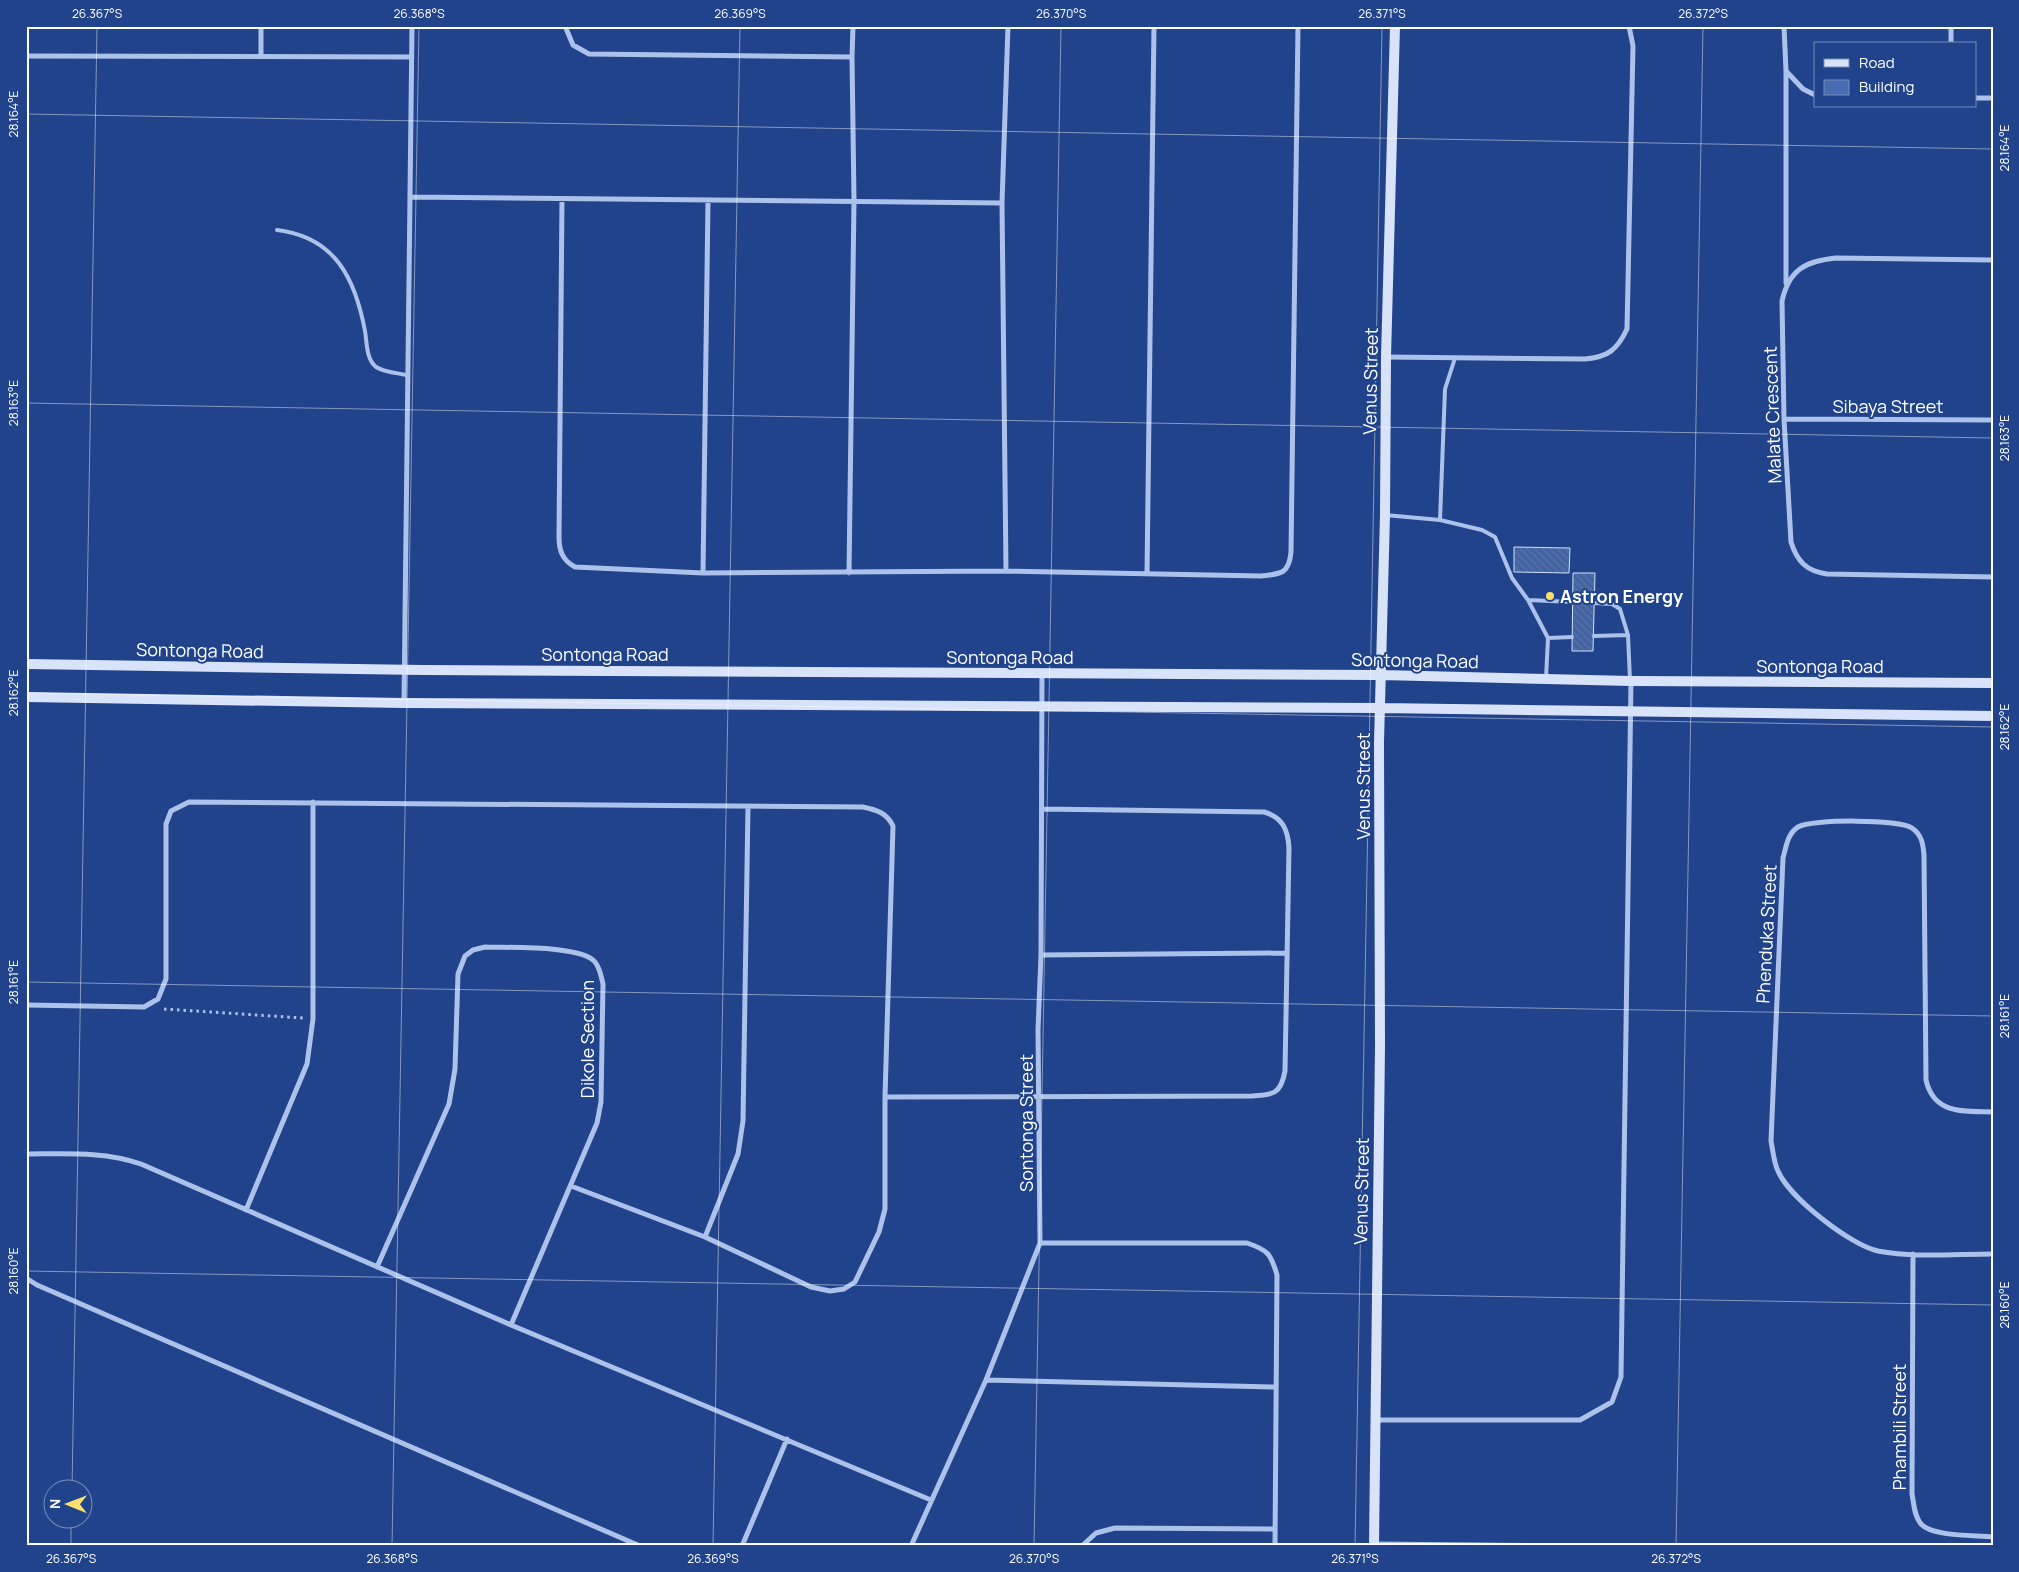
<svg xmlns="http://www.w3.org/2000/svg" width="2019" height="1572" font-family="Manrope,sans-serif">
<defs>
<pattern id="building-back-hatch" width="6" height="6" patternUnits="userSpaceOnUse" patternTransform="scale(1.25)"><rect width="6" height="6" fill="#486cb2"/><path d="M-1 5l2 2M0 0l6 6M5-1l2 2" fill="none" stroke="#4a5975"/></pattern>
</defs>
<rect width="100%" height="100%" fill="#20438b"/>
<path fill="url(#building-back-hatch)" stroke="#d1dff8" d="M1514,547L1570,548L1569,573L1514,572Z
M1573,573H1595L1593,651H1572Z"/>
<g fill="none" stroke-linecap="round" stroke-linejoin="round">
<path stroke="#acc2eb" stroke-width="3" stroke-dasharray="2.5 4" stroke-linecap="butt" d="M164,1009L303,1018"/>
<path stroke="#acc2eb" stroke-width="4" d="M277,230C335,237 355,278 365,331C367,342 366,359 376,367C383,372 398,373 406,375
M1385,515L1440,520L1482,530L1495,537L1512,578L1528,600L1548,638L1546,678
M1440,520L1445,389L1455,358
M1528,600L1573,602
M1594,603L1612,604L1620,609L1628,635L1630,680
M1594,636L1628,635
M1548,638L1572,637"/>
<path stroke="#acc2eb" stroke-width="5" d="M565,26L573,45L589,54L852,57L853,26
M1784,26L1786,71L1803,89L1815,95
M1951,44V26
M26,56L412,57
M261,57V26
M1786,71V283
M1975,98H1993
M410,197L1002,203
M562,199L559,537C559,550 562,560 575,567L703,573L1006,571L1261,576C1281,574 1289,574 1291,552L1298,26
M1993,260L1836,258C1805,261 1789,270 1782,301L1784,419L1791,542C1797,561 1806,571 1827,574L1993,577
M1386,357L1585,359C1608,357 1617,350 1627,329L1633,46L1629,26
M1784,419L1993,420
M1006,571L1002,203L1008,26
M703,573L708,200
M849,573L854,200L852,57
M1147,574L1154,26
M404,703L412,26
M1041,955L1286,953
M26,1005L144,1007L158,999L166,979V824L171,811L189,802L863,807C877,810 887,813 893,826L885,1097V1209L879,1232L855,1282L844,1289L830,1291L811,1287L705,1237L571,1186
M885,1097L1252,1096C1273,1095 1281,1094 1285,1071L1289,848C1288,829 1282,817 1264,812L1042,809
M1993,1112C1964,1111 1934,1115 1926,1080L1924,855C1923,844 1922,835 1912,828C1900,819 1811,819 1798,827C1787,834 1786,848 1783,858L1771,1141C1773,1151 1774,1163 1778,1171C1789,1197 1850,1245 1878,1251C1915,1258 1955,1254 1993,1254
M26,1154C65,1154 104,1151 141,1164L511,1325L931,1500
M246,1210L307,1064L313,1019V802
M705,1237L738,1154L743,1121L748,806
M1040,1243H1247C1268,1250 1271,1254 1277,1275L1275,1546
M1913,1254L1912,1494C1914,1504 1914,1516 1921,1524C1933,1537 1975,1535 1993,1537
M377,1267L449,1104L455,1069L458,974L465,956L473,950L485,947C508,948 581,945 595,962C600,968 601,976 603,984L601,1102L597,1123L511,1325
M26,1278L37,1285L640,1546
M986,1380L1275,1387
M1376,1420H1580L1612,1402L1621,1377L1631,681
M1374,1544L1565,1546
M742,1546L787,1439
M911,1546L986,1380L1040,1243L1038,1030L1041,955L1042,674
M1082,1546L1096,1533L1115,1528L1275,1529"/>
<path stroke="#d8e2f9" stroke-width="10" d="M26,664L423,670L1381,675L1631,681L1993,683
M26,697L404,703L1380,708L1993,716
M1374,1546L1380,1046L1379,742L1385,515L1386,357L1395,26"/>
</g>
<path fill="none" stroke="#fff" stroke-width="1" stroke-opacity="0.45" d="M26,114L1993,149M26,403L1993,438M26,693L1993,727M26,982L1993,1016M26,1271L1993,1305M72,1490L97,26M71,1546V1520M392,1546L419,26M713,1546L740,26M1034,1546L1061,26M1355,1546L1382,26M1676,1546L1703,26"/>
<circle fill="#f9e06d" stroke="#20438b" stroke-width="2" cx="1550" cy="596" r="5"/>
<g text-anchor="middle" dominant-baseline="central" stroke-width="4" stroke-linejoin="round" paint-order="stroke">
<g font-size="18" fill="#fff" stroke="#20438b">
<text transform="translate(1370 381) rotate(-89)">Venus Street</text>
<text x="1888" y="406">Sibaya Street</text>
<text transform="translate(1772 415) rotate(-92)">Malate Crescent</text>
<text transform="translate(200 650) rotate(1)">Sontonga Road</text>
<text x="605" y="654">Sontonga Road</text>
<text x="1010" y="657">Sontonga Road</text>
<text transform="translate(1415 660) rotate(1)">Sontonga Road</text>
<text x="1820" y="666">Sontonga Road</text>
<text transform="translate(1363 786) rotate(-90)">Venus Street</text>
<text transform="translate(1766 934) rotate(-87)">Phenduka Street</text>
<text transform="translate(587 1039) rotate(-90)">Dikole Section</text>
<text transform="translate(1026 1123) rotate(-90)">Sontonga Street</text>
<text transform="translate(1361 1191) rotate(-89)">Venus Street</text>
<text transform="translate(1899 1427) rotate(-90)">Phambili Street</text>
</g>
<g font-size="18" font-weight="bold" fill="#fff" stroke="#20438b" text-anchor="start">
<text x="1560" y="596">Astron Energy</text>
</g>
</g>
<rect width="2019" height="1572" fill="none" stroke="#20438b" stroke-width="55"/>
<rect x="1814" y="42" width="162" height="65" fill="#20438b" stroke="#798eb9"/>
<rect x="1824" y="59" width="25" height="8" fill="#d8e2f9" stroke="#798eb9"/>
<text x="1859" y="68" font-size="15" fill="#ffffff">Road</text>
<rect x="1824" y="80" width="25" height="15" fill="#486cb2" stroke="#798eb9"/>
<text x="1859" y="92" font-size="15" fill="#ffffff">Building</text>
<g transform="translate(68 1504) rotate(271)"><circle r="24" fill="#20438b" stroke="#798eb9"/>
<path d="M0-4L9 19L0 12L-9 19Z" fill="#f9e06d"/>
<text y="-8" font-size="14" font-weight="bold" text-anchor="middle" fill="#ffffff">N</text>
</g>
<rect x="28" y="28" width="1964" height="1516" fill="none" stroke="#fff" stroke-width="2"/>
<g font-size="12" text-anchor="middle" fill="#fff">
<text x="97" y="18">26.367°S</text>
<text x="419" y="18">26.368°S</text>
<text x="740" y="18">26.369°S</text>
<text x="1061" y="18">26.370°S</text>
<text x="1382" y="18">26.371°S</text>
<text x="1703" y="18">26.372°S</text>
<text transform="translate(14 114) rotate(-90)" y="4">28.164°E</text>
<text transform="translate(2005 148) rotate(-90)" y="4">28.164°E</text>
<text transform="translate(14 403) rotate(-90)" y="4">28.163°E</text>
<text transform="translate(2005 438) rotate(-90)" y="4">28.163°E</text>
<text transform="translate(14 693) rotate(-90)" y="4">28.162°E</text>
<text transform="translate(2005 727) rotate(-90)" y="4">28.162°E</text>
<text transform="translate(14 982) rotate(-90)" y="4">28.161°E</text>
<text transform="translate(2005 1016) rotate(-90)" y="4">28.161°E</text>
<text transform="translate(14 1271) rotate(-90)" y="4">28.160°E</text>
<text transform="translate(2005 1305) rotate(-90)" y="4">28.160°E</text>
<text x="71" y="1563">26.367°S</text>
<text x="392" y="1563">26.368°S</text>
<text x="713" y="1563">26.369°S</text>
<text x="1034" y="1563">26.370°S</text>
<text x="1355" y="1563">26.371°S</text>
<text x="1676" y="1563">26.372°S</text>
</g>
</svg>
